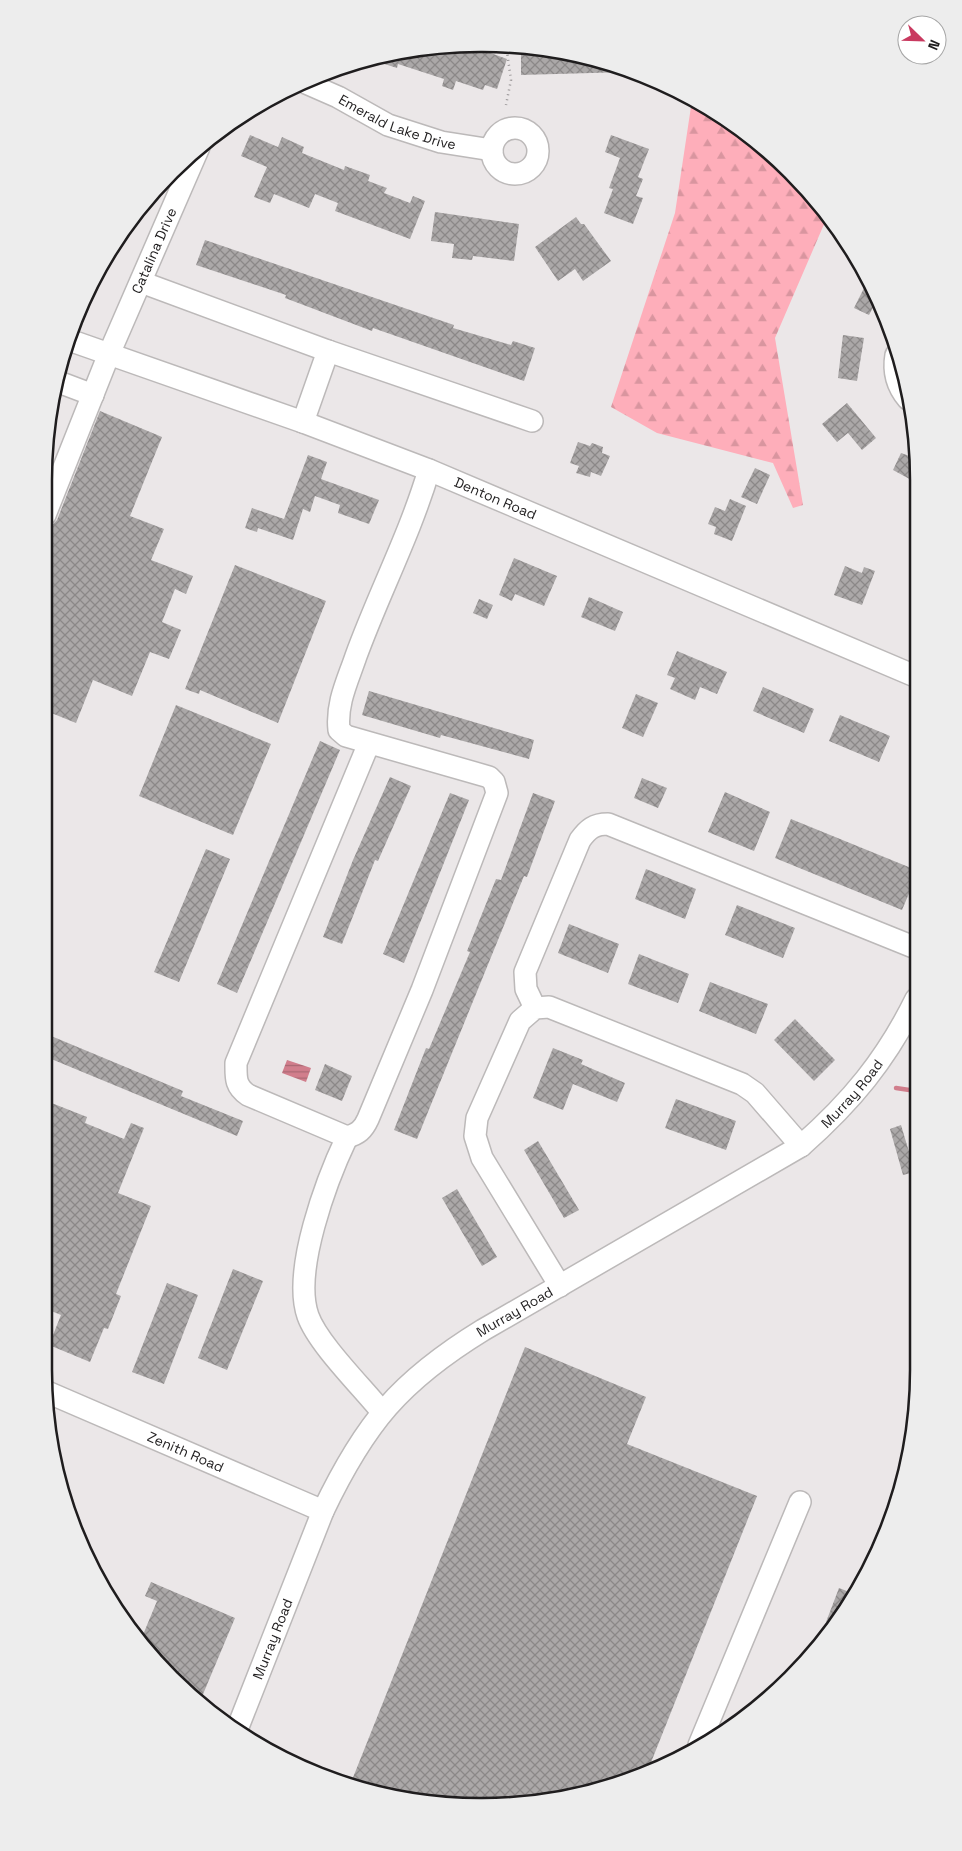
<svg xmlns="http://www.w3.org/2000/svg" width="962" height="1851" font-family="'Space Grotesk',sans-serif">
<defs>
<pattern id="forest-firs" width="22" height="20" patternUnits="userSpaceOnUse" patternTransform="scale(1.25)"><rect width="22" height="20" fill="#feaeba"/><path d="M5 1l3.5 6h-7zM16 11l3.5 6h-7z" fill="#d9959f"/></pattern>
<pattern id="water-rules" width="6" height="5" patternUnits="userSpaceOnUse" patternTransform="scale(1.25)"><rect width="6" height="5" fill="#d17e8c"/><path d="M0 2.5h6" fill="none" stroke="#a96772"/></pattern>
<pattern id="building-cross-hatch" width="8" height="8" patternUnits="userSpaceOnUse" patternTransform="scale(1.25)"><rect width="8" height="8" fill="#aba8a8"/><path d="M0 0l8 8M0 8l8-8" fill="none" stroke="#8b8888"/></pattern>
</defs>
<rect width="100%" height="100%" fill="#ebe7e8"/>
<path fill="url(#forest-firs)" d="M692,100L747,134L828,215L775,338L803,505L793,508L773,463L657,433L611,407L675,213Z"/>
<path fill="url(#water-rules)" d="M287,1060L311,1068L306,1082L282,1073Z"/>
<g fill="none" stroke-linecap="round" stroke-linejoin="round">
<path stroke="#d17e8c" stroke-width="4.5" d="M896,1088L916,1091"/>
</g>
<path fill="url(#building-cross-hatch)" d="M487,45L485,51L507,59L497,89L485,85L483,90L456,81L453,90L442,86L444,79L398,64L397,68L372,60L424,48L432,47L444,51L445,47Z
M521,47L594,59L627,72L521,75Z
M250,135L278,147L282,137L304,147L302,153L344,170L345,166L370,175L368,181L387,188L384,193L410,203L413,196L425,201L410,239L335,211L338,203L315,194L309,208L274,194L270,203L254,197L267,167L241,156Z
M611,135L649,149L638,177L643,179L636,196L643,198L633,224L604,213L613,189L609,188L620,158L605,152Z
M435,212L519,224L514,261L473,256L472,260L452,258L454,244L431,241Z
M576,217L581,224H584L611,261L583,281L575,269L558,281L535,247Z
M205,240L454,325L453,328L511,345L513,341L535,348L524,381L373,328L372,331L285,298L286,295L196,265Z
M867,282L877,300L869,315L854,308Z
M843,335L864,338L857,381L838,378Z
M847,403L876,438L862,450L848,433L837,442L822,424Z
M100,411L162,437L130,516L164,529L151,560L193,576L186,594L175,589L162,622L181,630L169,659L150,652L132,696L93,680L76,723L44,710L45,541L51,526L57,520Z
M578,442L590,446L592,443L603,447L602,453L610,456L601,476L591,472L590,477L576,473L579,466L570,463Z
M901,453L915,458V482L893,470Z
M308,455L327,462L321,479L379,500L369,524L338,513L340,505L315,496L310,512L303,509L293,540L258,528L257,532L245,528L252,508L284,519Z
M755,468L770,475L757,504L741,497Z
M730,499L746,506L732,541L714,534L716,527L708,524L715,507L725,511Z
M514,558L557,576L544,606L515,594L512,601L499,595Z
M235,565L326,601L278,723L200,690L199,694L185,689Z
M845,566L862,573L864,567L875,571L862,605L834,595Z
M589,597L623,612L615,631L581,617Z
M479,599L493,605L487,619L473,613Z
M677,651L727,672L717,694L700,687L695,700L670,689L675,678L667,675Z
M763,687L814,709L804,733L753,711Z
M369,691L534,740L529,759L441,735L440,738L362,715Z
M636,694L658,703L643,737L622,728Z
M176,705L271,744L233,835L139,796Z
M840,715L890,736L879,762L829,741Z
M320,741L340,750L237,993L217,984Z
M390,777L411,786L378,861L375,860L342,944L323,937L353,860Z
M642,778L667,788L658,808L634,798Z
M725,792L770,812L754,851L708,832Z
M450,793L469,800L404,963L383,954Z
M533,793L555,801L527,877L524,876L417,1139L394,1130L426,1048L429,1049L470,952L467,951L496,879L501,880Z
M791,819L916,870V877L902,910L775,858Z
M206,849L230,859L179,982L154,972Z
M646,869L696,889L685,919L635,899Z
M737,905L795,928L783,958L725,935Z
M569,924L619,944L608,973L558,953Z
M639,954L689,974L678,1003L628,984Z
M710,982L768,1004L756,1034L699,1011Z
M795,1019L835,1060L814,1081L774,1040Z
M44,1033L183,1091L181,1096L243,1121L237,1136L44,1056Z
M553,1048L583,1060L581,1064L625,1083L617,1102L573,1084L563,1110L533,1098Z
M325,1064L352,1076L342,1101L315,1090Z
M676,1099L736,1121L726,1150L665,1128Z
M44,1100L87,1117L85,1123L124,1139L131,1123L144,1128L118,1193L151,1206L116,1294L121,1296L108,1329L104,1328L90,1362L49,1345L61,1315L44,1308Z
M901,1125L915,1172L903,1175L890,1129Z
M538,1141L579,1210L564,1218L524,1150Z
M457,1189L497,1257L482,1266L442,1198Z
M233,1269L263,1281L227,1370L198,1358Z
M167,1283L198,1295L164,1384L132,1372Z
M525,1347L646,1397L627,1444L757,1496L648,1770L538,1804L395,1799L350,1785Z
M151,1582L235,1618L201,1699L140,1642L157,1601L145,1596Z
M839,1588L852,1593L830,1624L826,1622Z"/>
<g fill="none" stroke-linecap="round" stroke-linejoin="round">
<g stroke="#bcb9b9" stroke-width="24">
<g id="minor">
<path id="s1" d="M306,83L338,97L388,125L441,142L492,150"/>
<circle cx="515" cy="151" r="23"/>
<path d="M141,282L328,351L532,421"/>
<path id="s2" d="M69,340L303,422L429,470L915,676"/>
<path d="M896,355C893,372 897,386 908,399"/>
<path d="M56,381L93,395"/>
<path d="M303,422L328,351"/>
<path id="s3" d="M45,515L109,354L199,147"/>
<path d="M369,743L236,1063C236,1078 235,1086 248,1095L347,1137C358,1134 363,1130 368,1119L422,990L497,793L494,782L489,777L346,736L339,730C336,703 348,680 356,656C379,593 410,534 429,470"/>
<path d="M535,1008L526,989L525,972L580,840C588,829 594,824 608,824L916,948"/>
<path d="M347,1137C327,1179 292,1271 308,1316C318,1344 362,1387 382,1412"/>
<path d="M560,1286L482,1158L475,1136L477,1118L520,1021L535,1008L549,1007L742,1084L755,1093L801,1146"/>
<path id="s4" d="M47,1392L323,1511"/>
<path id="s5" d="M236,1732L323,1511C365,1423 400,1381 483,1330L801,1146C851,1102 886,1060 916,999"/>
<path d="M699,1745L800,1502"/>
</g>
</g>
<path stroke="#999697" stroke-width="2.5" stroke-dasharray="1 4" stroke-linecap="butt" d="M506,45L511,80L506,105"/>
<use href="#minor" stroke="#fff" stroke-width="21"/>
</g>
<g text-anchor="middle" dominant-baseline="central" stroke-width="4" stroke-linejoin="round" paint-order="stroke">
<g font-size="14" fill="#1f1d1e" stroke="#fff">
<text stroke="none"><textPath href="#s1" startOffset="100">Emerald Lake Drive</textPath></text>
<text stroke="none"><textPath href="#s3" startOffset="286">Catalina Drive</textPath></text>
<text stroke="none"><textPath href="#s2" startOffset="455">Denton Road</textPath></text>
<text stroke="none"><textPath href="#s5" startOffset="924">Murray Road</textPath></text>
<text stroke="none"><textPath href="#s5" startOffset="520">Murray Road</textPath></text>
<text stroke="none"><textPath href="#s4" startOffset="151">Zenith Road</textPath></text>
<text stroke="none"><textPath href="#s5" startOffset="100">Murray Road</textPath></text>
</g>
</g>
<path d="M0 0H962V1851H0ZM480 52H482A428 428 0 0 1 910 480V1370A428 428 0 0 1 482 1798H480A428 428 0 0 1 52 1370V480A428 428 0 0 1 480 52Z" fill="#ededed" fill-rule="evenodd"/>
<path fill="none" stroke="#1f1d1e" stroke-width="2.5" d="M480 52H482A428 428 0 0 1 910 480V1370A428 428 0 0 1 482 1798H480A428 428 0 0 1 52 1370V480A428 428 0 0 1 480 52Z"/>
<g transform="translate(922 40) rotate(113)"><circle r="24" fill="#ffffff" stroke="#a5a5a5"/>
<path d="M0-4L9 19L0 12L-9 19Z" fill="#c93a60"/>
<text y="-8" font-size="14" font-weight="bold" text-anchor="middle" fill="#1f1d1e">N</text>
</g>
</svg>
